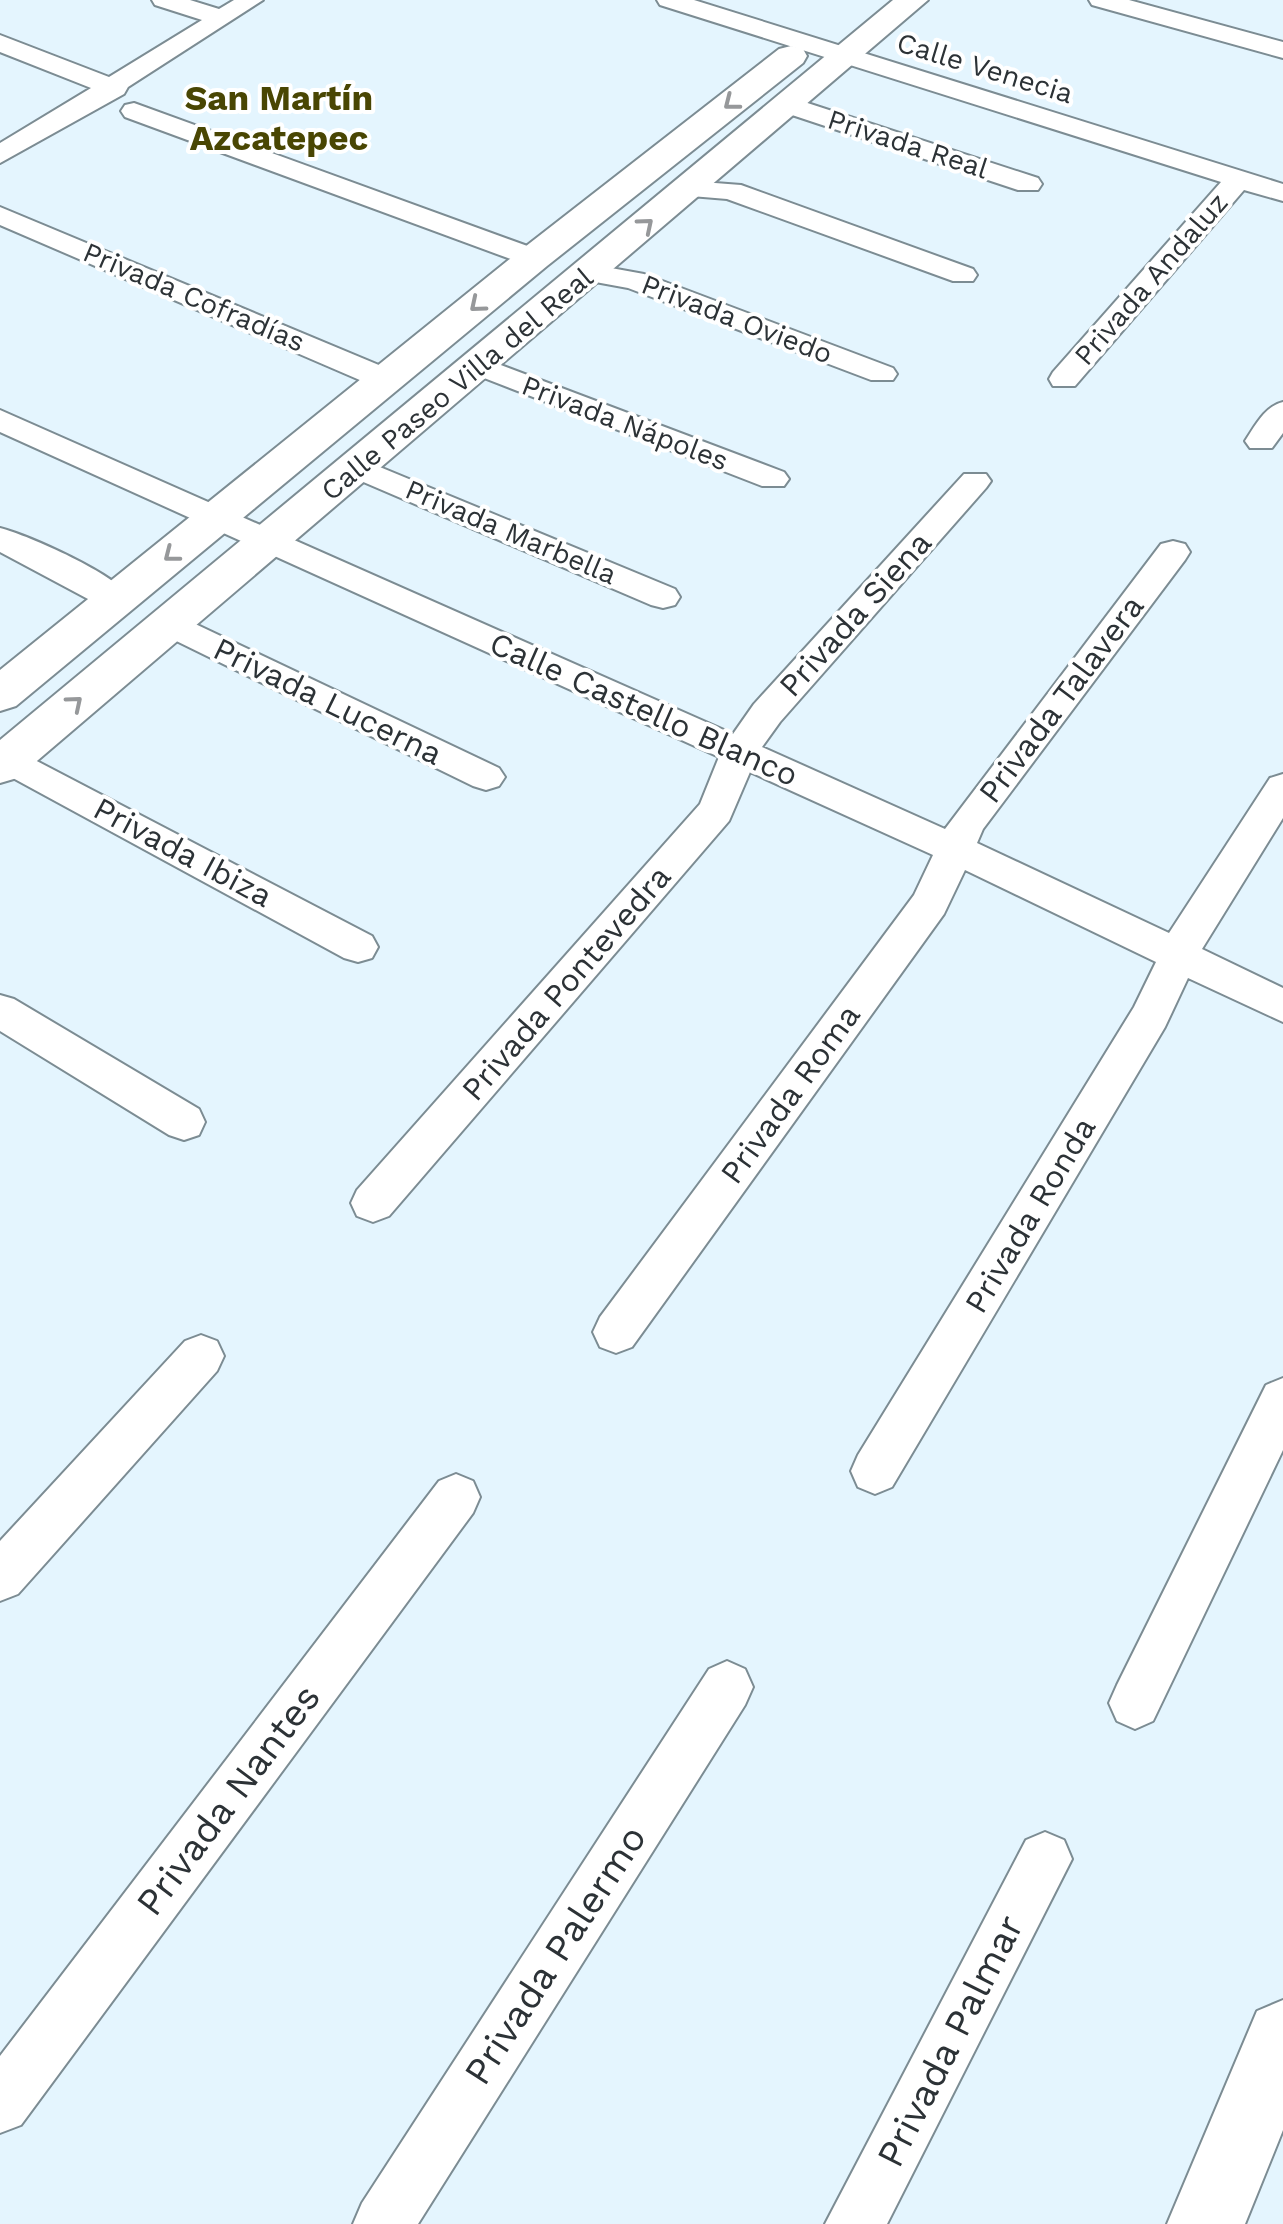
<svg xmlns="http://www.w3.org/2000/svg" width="1283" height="2224" font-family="'Work Sans',sans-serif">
<rect width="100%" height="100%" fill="#e4f5fe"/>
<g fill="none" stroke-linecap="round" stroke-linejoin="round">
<g stroke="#7c8c93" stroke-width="4">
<path id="street" d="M152,0H190L219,9L234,0H263L128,87L124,94L0,163V143L91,88L0,52V35L109,77L202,20L155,5Z
M657,0H694L1283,184V201L1244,190L1075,386H1053L1049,379L1053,372L1221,182L660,5Z
M1089,0H1129L1283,42V58L1092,5Z
M789,97L1038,178L1042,184L1038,190H1018L780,111L776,105L780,99Z
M134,103L544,252L548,258L544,264H524L125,117L121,111L125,105Z
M689,181L741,185L973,269L977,275L973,281H953L727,199L679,195L675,189L679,183Z
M0,207L398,373L402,380L398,387H376L0,225Z
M589,264L644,274L893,368L897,374L893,380H871L628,288L579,279L575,273L579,267Z
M477,356L784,472L789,479L784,486H762L466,371L462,365L466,359Z
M1283,402V433L1272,448H1250L1245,441C1255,426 1265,406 1283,402Z
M0,410L733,734L754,704L964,474H986L991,481L986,488L780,722L762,747L945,829L1161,544L1173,541L1185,544L1190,552L1185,560L983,829L977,843L1169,933L1270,778L1283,774V818L1202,949L1283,988V1022L1188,978L1165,1027L892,1487L875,1494L858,1487L851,1471L858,1455L1134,1007L1156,962L965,870L944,914L632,1347L616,1353L600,1347L593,1332L600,1317L914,895L933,855L750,772L729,821L389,1216L373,1222L357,1216L351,1203L357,1190L700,804L719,757L0,432Z
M358,458L675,589L680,597L675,605L663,608L651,605L347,475L342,468L347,461Z
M0,528C30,536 116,574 132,599L127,607L115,610L103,607L0,552Z
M170,612L499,768L505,777L499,786L486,790L473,786L158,632L153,624L158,616Z
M8,746L372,936L378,947L372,958L358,962L344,958L0,771V748Z
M0,995L14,999L199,1109L205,1122L199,1135L184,1140L169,1135L0,1031Z
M201,1335L217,1341L224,1356L217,1371L18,1594L0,1601V1541L185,1341Z
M1283,1378V1450L1153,1721L1135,1729L1117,1721L1109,1703L1117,1685L1266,1385Z
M456,1474L473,1481L480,1497L473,1513L21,2125L0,2133V2056L439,1481Z
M727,1661L745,1669L753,1687L745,1705L418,2224H353L362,2203L709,1669Z
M1045,1832L1064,1840L1072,1859L887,2224H825L1026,1840Z"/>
</g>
<g stroke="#7c8c93" stroke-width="4">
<path id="secondary" d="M893,0H928L17,778L0,783V740Z
M791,46L803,49L807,56L803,63L547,266L16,706L0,711V670L521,250L779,49Z
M1283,2000V2130L1245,2224H1167L1257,2011Z"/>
</g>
<use href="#street" fill="#fff" fill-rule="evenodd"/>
<use href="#secondary" fill="#fff" fill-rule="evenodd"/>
</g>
<defs><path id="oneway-chevron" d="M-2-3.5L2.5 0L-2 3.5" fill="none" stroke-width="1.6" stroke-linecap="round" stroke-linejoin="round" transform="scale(2.5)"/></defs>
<g stroke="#96989a">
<use href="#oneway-chevron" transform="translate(731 103) rotate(142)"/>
<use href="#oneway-chevron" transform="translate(646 225) rotate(-40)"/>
<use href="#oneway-chevron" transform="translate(477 305) rotate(140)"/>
<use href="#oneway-chevron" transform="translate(171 555) rotate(142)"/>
<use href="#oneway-chevron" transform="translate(75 703) rotate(-40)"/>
</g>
<g text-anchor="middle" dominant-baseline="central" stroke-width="8" stroke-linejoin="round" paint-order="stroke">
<g font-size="28" fill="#2c3236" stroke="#fff">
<text transform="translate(985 68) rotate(17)">Calle Venecia</text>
<text transform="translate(908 144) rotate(18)">Privada Real</text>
<text transform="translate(1151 279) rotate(-49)">Privada Andaluz</text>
<text transform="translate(194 297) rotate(23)">Privada Cofradías</text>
<text transform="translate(737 319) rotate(21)">Privada Oviedo</text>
<text transform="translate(457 384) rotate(-40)">Calle Paseo Villa del Real</text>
<text transform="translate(625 423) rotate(21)">Privada Nápoles</text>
<text transform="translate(511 532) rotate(23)">Privada Marbella</text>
</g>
<g font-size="32" fill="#2c3236" stroke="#fff">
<text transform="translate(855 614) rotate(-48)">Privada Siena</text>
<text transform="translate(1061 699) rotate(-53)">Privada Talavera</text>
<text transform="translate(328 701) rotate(26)">Privada Lucerna</text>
<text transform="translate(644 709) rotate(24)">Calle Castello Blanco</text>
<text transform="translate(183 852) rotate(28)">Privada Ibiza</text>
<text transform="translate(566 983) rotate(-49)">Privada Pontevedra</text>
<text transform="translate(790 1094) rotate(-54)">Privada Roma</text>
<text transform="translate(1030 1215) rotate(-59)">Privada Ronda</text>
</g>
<g font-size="35" font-weight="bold" fill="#494603" stroke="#fff">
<text x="279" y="98">San Martín<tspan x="279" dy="40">Azcatepec</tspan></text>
</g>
<g font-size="38" fill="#2c3236" stroke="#fff">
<text transform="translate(228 1800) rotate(-53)">Privada Nantes</text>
<text transform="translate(555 1955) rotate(-57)">Privada Palermo</text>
<text transform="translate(950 2041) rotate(-63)">Privada Palmar</text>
</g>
</g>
</svg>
